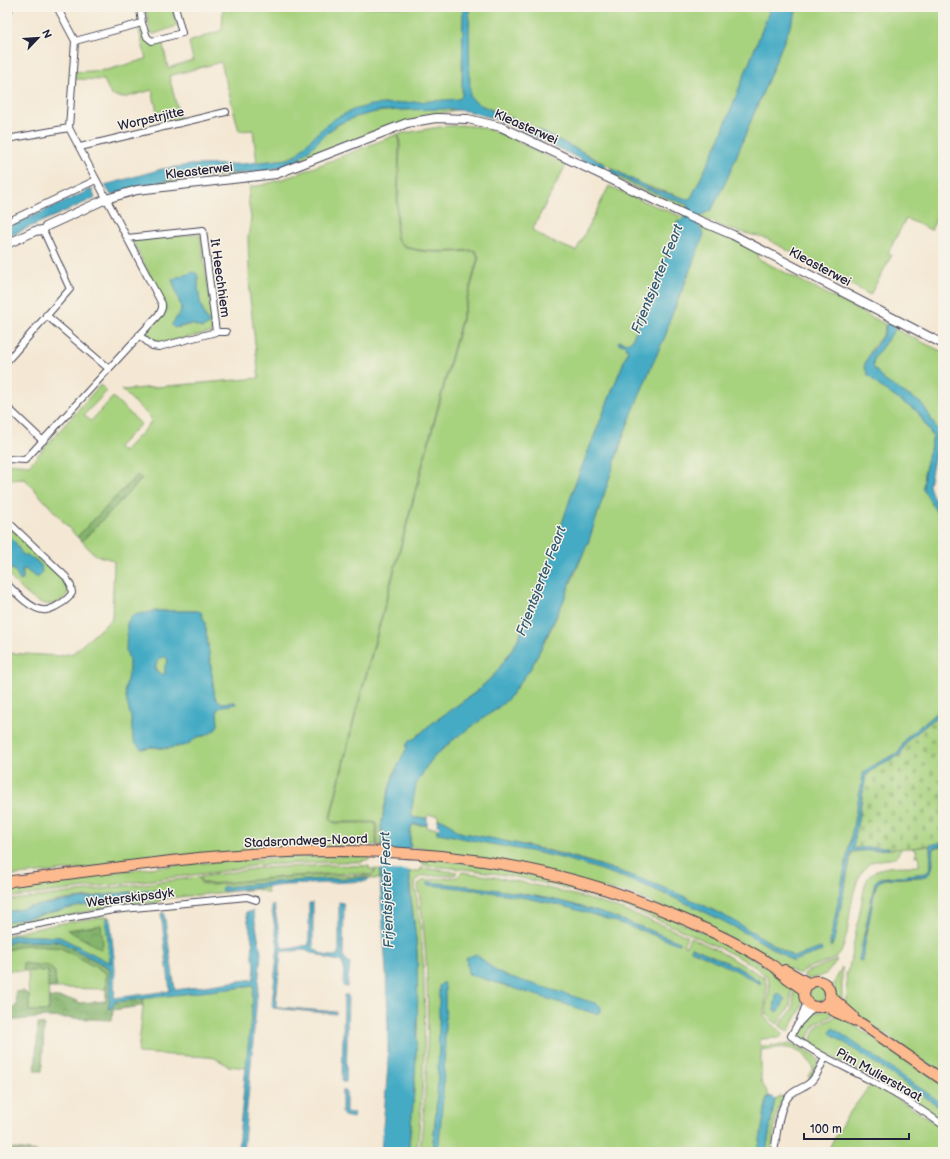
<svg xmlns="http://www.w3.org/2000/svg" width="950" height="1159" font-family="'Balsamiq Sans',sans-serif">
<defs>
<pattern id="forest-crowns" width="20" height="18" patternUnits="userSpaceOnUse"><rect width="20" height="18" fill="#85b46d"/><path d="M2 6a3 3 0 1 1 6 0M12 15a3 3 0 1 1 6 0" fill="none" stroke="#6c925b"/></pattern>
<pattern id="cemetery-stones" width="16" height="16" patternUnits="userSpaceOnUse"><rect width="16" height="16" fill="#a7d27e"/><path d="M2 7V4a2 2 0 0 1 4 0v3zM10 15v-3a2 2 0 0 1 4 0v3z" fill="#8fb46e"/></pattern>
</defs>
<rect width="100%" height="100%" fill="#f7f3e8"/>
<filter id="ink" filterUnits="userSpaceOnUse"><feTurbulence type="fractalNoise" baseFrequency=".025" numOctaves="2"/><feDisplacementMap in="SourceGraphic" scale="8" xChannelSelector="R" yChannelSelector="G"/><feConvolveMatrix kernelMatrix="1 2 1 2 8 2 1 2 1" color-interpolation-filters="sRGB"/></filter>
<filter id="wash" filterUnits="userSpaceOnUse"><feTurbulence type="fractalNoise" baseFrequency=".012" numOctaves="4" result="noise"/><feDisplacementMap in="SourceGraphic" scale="16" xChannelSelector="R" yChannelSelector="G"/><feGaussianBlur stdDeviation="0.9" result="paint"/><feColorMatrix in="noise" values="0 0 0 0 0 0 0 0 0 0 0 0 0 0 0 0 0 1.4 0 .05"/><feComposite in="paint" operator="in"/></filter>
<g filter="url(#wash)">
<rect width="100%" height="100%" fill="#f4e8d4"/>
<path fill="#a7d27e" stroke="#647a5c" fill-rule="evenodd" d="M151,7H172L177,26L154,34L151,33L146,12L148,8Z
M223,7H463L462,97L456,100L371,105L316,134L297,154L288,159L257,163L253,130L239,131L221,62L169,76L180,119L160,124L152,90L123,98L111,95L104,80L74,79L75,72L107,70L146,59L138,26L143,27L148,41L162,40L168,68L193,60L189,42L222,30Z
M469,7H771L717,145L691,198L687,199L641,184L581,151L534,128L476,103L470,97L469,89Z
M798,7H943V205L931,230L907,219L905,220L888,253L892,255L870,295L765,238L732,230L699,217L712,209L727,179Z
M444,109L456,110L429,116L315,156L298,160C311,148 323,134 338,125C366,107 411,110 444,109Z
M461,125L481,127L500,133L566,165L532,230L550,241L576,251L609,186L643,201L685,218L680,222H677L670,246L651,296L632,340L627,343L619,341V343L626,346L628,351L575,484L546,573L520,635L513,648L496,673L476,692L431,724L414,739L410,740L406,746L407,748L393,775L384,808L381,828V846L377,845V826L375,822H336L331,821V817L352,729L479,257L476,251L472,250C456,251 409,255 399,241C397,239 397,235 397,232L400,146L399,134L439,127Z
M398,134L399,146L396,232C396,235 396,239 398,241C408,256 456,252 472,251L475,252L478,257L351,729L330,817L331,821L335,823H374L376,826V845L309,847L7,876V653L60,656L73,653L112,619L114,562C109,557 102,558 96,555C91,551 86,546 82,541L142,479L137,475L77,537L25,479L7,480V463L29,465L100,385L107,391L84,415L91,421L113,397L141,424L118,447L123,452L150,424L151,418L122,390L259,378L250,299L248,238L251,218L248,199L250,187L263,185L292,176ZM156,611H197L200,612L205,623L215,698L222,703L235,702L219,707L217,710L218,725L204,736L197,737L187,745L165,749L152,747L141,749L133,739L131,717L125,690L129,670V659L152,612Z
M609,172L645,189L688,205V213L612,176Z
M697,223L759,251L757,258L885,324C886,338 872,343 869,355C867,361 868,369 868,375L899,400L917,411L933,437L924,474L923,489L943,524V710L937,712L906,738L899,752L874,765L863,773L862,781L830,946H832L834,940L852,852L902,848L896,857C887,861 877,858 869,864C853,875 850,915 847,933C845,940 844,948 840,954C829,966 809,962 799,975L743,944L634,895L426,850L424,848L410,847L411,825H427V828H437V833C447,834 457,837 467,839C498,845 530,850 562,858C643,880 722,916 793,961L822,951L821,948L794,957C732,918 667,886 597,864C554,850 510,842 466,834C452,831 452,820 438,819V815H428L427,818H413L411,812L416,785L426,767L435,756L453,740L489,714L508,699L531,668L552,627L588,543L625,431L649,372L666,334L669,322L685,284L696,252L702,231Z
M196,234L201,236V239L214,325L211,333L159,343L146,334L167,309L132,240ZM198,278C198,295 200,308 209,323L202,328L191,324L178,328L181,307L172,279Z
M895,329L943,352V436C932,428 931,411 920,403C904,391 884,386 873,367L874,358Z
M7,525L66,580C69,589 70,594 62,600C41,615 21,588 7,574V567C15,570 17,573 20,581L23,578V569H25L31,574L39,563L34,559L22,554L15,542L7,534Z
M166,656L168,660L165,666V673L162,675C154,670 154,664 160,658Z
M930,846L931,868L927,873L880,878L875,882L859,960L862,961L875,888L878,882L885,879L922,877L931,872L933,848L943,846V1075L843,1005C849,996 846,984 846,973H848L865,885C871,862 900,867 919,866V855L915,856L917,851L912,848Z
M307,856H370L369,860H363V862H327L259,865L217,872L13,897L7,899V886C106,871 206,861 307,856Z
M421,858L489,866L563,882L626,901L669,917L719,940L784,977L792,987L790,1007L777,1024C774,1021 770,1019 768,1016C761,1005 778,985 763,973C749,961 722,949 705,941C619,899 522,871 427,866L421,863ZM779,993L782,1005L779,1011L775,1003Z
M327,865L369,866V869H375L373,873L371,875L351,873L292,876L211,884L202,882L200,877L260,868Z
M421,868L457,872L456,874L452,875L421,876L417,879L415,885C429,974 426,1062 417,1152H408C414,1103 417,1055 417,1005C417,987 418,968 417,950C415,924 410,897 410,871H420Z
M376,869H380V879C370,879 363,877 353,878C310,879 268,882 225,887L224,891L267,887L268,893L257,889L168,898L155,903L113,907L7,927V922L80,906L104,903L160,891L145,890L64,900L7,912V903L13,900L199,877L201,883L211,885L292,877L339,875L371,876L374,874Z
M462,872C541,883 615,903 687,936L683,945L686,946L690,937L717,950L764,977L767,986L764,1016L766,1019L784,1034L779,1038L760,1039V1046L785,1045L791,1043L815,1055L819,1061L811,1078L808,1077L813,1070C812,1064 809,1061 805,1056C790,1044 779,1048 761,1050V1081L770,1097H768L760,1152H435L441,1085L439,1040L438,1088L432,1152H420C429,1062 432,974 418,885L423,880L457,877ZM428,882C471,886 513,891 555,900C598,910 639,926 679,942C633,926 587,910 540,899C503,891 465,887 428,882ZM692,947L737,967L761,982Z
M108,916V918L106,919L110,963L60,937L15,935L7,938V935L57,924Z
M24,945L61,948L106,973V989L56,988L55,972L23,963L24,971L7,970V950Z
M837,960C827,975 824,977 807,979L803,975L808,971Z
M842,967V1000L835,996L834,983Z
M28,971H48L49,1011H29Z
M810 994a8 8 0 1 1 16 0a8 8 0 1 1-16 0Z
M254,986L247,1068L229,1066L215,1058L208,1057L138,1053L144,998Z
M794,988L802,994L803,1001L802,1007L788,1032L779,1025L793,1009Z
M825,1010L833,1013L830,1017L816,1023L805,1044C793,1036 803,1020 813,1014C817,1012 821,1012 825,1010Z
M836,1014L851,1023L943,1084V1121L888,1087L852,1067L808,1046L818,1025L832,1019Z
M871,1084L913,1108L943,1128V1152H828L829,1148L845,1119Z
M781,1096L784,1098C774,1112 774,1135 771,1152H766L775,1099Z"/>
<path fill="url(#forest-crowns)" stroke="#546b54" d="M266,171L145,185C166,179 187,173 209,173C228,172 247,173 266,171Z
M137,475L142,479L82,541L77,537Z
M101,925L103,944L101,949L67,930Z
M13,941H59L111,969L109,1009L114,1002L144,998L142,1006L113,1010L112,1020L46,1017L7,1021V1011L13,1009L17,1004L15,992L23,991L29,995V1011H49V997L76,1000L80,1003L106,1001V973L61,948L24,945L7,950V944Z
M23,963L49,966L55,972L56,988H48V971H24Z
M38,1024H44L42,1071H35Z
M7,1148L38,1152H7Z"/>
<path fill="url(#cemetery-stones)" stroke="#647a5c" d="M943,713V843L912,848L889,849L888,847L853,849L866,775L878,766L900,755L908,740L940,714Z"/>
<path fill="#45abc5" stroke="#346680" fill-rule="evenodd" d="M463,7H469L470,97C482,109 499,112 514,119C545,133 576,148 606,165L603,170L514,127L492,118L467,111L444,109L404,110L380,111L356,117L338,124L327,133L308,151L292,164L266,171L245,173H209L182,176L111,195L105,185L162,169L190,165L242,164L288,159L297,154L316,134L334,119L353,110L371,105L459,99L462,96Z
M771,7H798L727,179L712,209L699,217L697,223L704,235L669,322L666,334L649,372L625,431L588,543L573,575L564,600L540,650L531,668L508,699L499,707L453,740L435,756L426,767L416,785L411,812L413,818H427V825L413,824L410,831C410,851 409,872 410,892C412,912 416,932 417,952C419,1019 416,1086 408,1152H381L388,1066V1027L387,986L380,879L382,830L381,828C385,799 392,773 407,748L406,746L410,740L414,739L431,724L476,692L496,673L513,648L520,635L546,573L575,484L628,351L626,346L618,343L619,341L627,343L632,340L651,296L670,246L677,221L680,222C686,217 688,213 688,205L645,189L609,172L611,168L635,181L650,188L687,199L691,198L717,145Z
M92,189L95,198L7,237V228Z
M194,272L197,274L198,278C198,295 200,309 209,323L208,325L202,328L191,324L174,328L172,326V324L181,311V307L172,279Z
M887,322L896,328L874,358L873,367L885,381L921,403L925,408L939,433L929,485C932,499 943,510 943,524L923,489L924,474L933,437L917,411L899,400L878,385L868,375L864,366L869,355L884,334Z
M7,534L15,542L22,554L34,559L41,565L42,572L39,577H35L25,569H23L22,571L23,580L20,581L14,570L7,567Z
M156,611H197L201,612L205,623L215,698L222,703L235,702L236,704L223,706L217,710L218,725L214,731L207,735L197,737L187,745L169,748L152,747L141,749L135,743L133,739L131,717L127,703L125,690L129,670V659L126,651L127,624L129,619L133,615ZM163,657H166L168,660L165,666V673L162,675L156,671L155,668L158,660Z
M940,710H943V713L940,714L908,740L900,755L878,766L866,775L853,848L889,847V849L853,851L851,853L834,940L831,947L830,942L862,781L863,773L874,765L899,752L906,738Z
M438,819C451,820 450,828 460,832C463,833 466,834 469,834C553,850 636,871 713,910C741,924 767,941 794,957L821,948L822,951L793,961C722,916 643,880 561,858C530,850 498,846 466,839C456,837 447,834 437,833V830L440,827L439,825H437Z
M943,843V846L933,848C931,859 937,869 926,876L885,879L878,882L875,888L862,961L859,960L875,882L880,878L927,873L931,867L930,846L932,844Z
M355,878H368V880L367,881L286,885L222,891L221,890L222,887L286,881Z
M428,882C471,886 513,891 555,900C598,910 639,926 680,942V943L678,944C637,929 596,914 554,904C512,894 470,889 428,885Z
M145,890L160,891L164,894L163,896L150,899L80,906L7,922V912C52,901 99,897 145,890Z
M339,902L343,903L344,905L343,956L350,964L347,987L343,986L344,967L341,961L329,959L309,951L300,950L295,951H281L276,1002V1006L278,1007L336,1012V1014L273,1008L272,1005L278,946L271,905H274L282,948C292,950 299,946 309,945V903H313V947C320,954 327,958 337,955L339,952Z
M253,911L261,952L243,1152H202L206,1149H209L235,1151L238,1149L254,986L114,1002L113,1008L109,1009L110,968L59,941H15L7,944V938L15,935L60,937L110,963L106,919L110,918L115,968L114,998L170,991L161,913H164L175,990L254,979L255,963L252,955L253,945L246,912Z
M692,947L737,967L761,982L760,984L735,970L691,950Z
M476,954L496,971L504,975L598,1004L601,1007L600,1012L596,1014L468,974L466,958Z
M442,983H444L445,986C446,1041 444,1096 438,1152H432C439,1097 439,1042 439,986Z
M778,993L785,999L779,1011L777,1012L774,1010L776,997Z
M344,995H348L346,1082H342Z
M833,1028L943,1104V1109L830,1033Z
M342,1091H346V1112L354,1113L353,1118L344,1116L342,1113Z
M767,1097H773L775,1099L766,1152H758Z"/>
<path fill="#f4e8d4" d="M379,859L412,861V871L378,869Z"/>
</g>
<g filter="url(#ink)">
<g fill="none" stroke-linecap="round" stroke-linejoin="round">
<g stroke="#424052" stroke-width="8">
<path id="minor" d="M57,7L75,41
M7,15L10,7
M142,23L147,37L152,41L182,33L175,7
M69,128L75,41L142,23L140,8L143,7
M7,139L69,128L162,304V308L160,313L25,460L7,459
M80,147L226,112
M7,222L96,180
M127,238L203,230L216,332L159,347L152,346L139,335
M46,315L109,369
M216,332H226
M7,361L70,289L43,230
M7,407L43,441
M7,521L66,577L71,586L72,593C68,600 62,603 55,607C52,608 49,610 46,610C33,612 15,592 7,584
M7,930L113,910L247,897L256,900
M814,1007L797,1025L791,1036C818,1056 848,1068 877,1084C900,1096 922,1110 943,1125
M798,1025L807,1002
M774,1152C777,1136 778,1107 790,1095C795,1090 802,1088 808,1084C817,1078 820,1067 825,1058"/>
</g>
<g stroke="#424052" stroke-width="10">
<path id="tertiary" d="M7,244L35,231L43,230L47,226L106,199L137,190L276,174L407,123L436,118L468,119L501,127L686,215L733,235L943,344"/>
</g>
<g stroke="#424052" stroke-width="12">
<path id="primary" d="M7,883L12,881C78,873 144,863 210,857C368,843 521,850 669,913C703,927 741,944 772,965C776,967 778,971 781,973C789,980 797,985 805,991
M785,970L810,984
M804 994a13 13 0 1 1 26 0a13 13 0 1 1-26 0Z
M830,996L853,1016
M825,1005L836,1012L862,1024L943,1080"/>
</g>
<use href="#minor" stroke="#fff" stroke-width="6"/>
<use href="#tertiary" stroke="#fff" stroke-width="8"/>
<use href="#primary" stroke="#fcba8e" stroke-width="10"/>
</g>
</g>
<g text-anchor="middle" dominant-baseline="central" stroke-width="3" stroke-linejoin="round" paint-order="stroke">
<g font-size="13" fill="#22223b" stroke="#f7f3e8">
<text transform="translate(151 119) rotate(-13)">Worpstrjitte</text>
<text transform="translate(526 127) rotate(24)">Kleasterwei</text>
<text transform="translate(199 171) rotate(-7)">Kleasterwei</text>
<text transform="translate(820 267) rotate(28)">Kleasterwei</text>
<text transform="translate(220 278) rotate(82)">It Heechhiem</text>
<text transform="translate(306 841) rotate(-2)">Stadsrondweg-Noord</text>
<text transform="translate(130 898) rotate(-7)">Wetterskipsdyk</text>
<text transform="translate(879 1075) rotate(29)">Pim Mulierstraat</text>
</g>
<g font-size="14" font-style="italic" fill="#305972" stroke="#f7f3e8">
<text transform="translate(657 279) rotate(-68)">Frjentsjerter Feart</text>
<text transform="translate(541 581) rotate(-69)">Frjentsjerter Feart</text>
<text transform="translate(387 890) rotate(-92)">Frjentsjerter Feart</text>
</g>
</g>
<rect width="950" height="1159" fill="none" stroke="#f7f3e8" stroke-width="24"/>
<g transform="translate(38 38) rotate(65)" stroke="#f7f3e8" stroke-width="3" paint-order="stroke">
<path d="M0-3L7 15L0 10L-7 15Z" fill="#22223b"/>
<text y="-6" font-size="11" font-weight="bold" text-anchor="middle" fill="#22223b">N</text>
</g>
<path d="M804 1133v6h105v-6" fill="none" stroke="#22223b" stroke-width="2"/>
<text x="810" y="1133" font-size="12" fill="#22223b" stroke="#f7f3e8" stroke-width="3" paint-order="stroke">100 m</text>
</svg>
